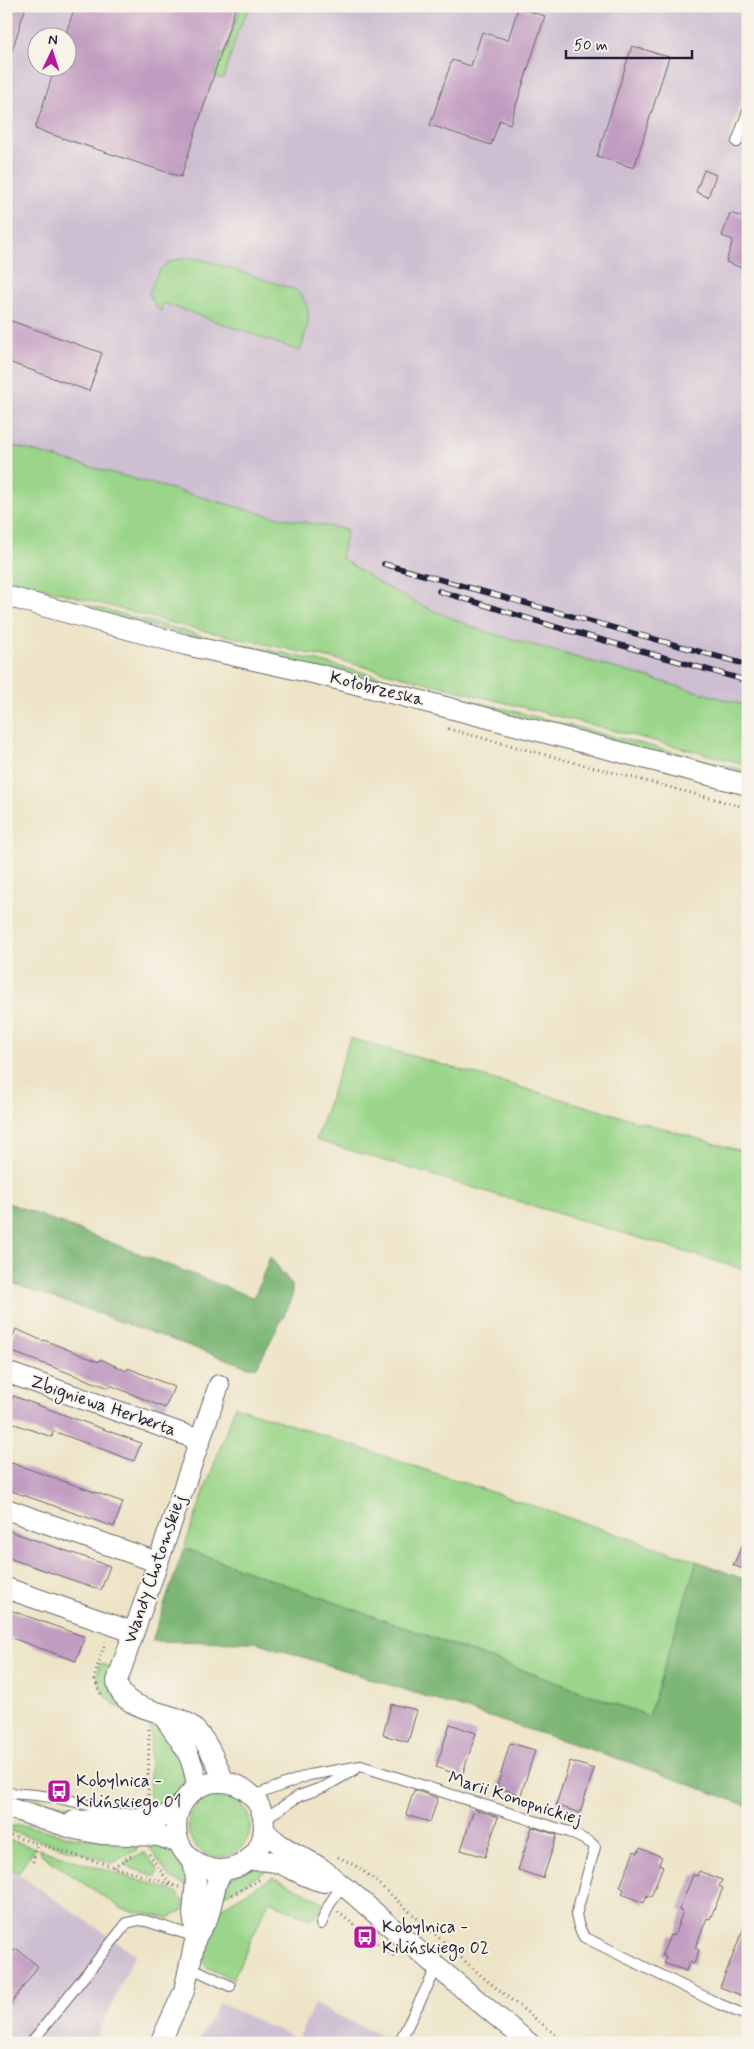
<svg xmlns="http://www.w3.org/2000/svg" width="754" height="2049" font-family="Mynerve,sans-serif">
<rect width="100%" height="100%" fill="#f7f3e8"/>
<filter id="ink" filterUnits="userSpaceOnUse"><feTurbulence type="fractalNoise" baseFrequency=".02" numOctaves="2"/><feDisplacementMap in="SourceGraphic" scale="10" xChannelSelector="R" yChannelSelector="G"/><feConvolveMatrix kernelMatrix="1 2 1 2 8 2 1 2 1" color-interpolation-filters="sRGB"/></filter>
<filter id="wash" filterUnits="userSpaceOnUse"><feTurbulence type="fractalNoise" baseFrequency=".0096" numOctaves="4" result="noise"/><feDisplacementMap in="SourceGraphic" scale="20" xChannelSelector="R" yChannelSelector="G"/><feGaussianBlur stdDeviation="1.12" result="paint"/><feColorMatrix in="noise" values="0 0 0 0 0 0 0 0 0 0 0 0 0 0 0 0 0 1.4 0 .05"/><feComposite in="paint" operator="in"/></filter>
<g filter="url(#wash)">
<rect width="100%" height="100%" fill="#ede4c7"/>
<path fill="#cebed1" fill-rule="evenodd" d="M6,6H748V79L729,139L748,145V706L500,637L425,607L381,584L341,558L347,530L267,515L6,444ZM38,38H68V68H38Z
M6,1866L135,1954L94,2043H6Z
M219,2003L298,2039L314,2004L396,2043H198Z"/>
<path fill="#9ad589" stroke="#5e7c62" d="M241,6H250L238,31L223,79L214,76L221,54H225Z
M189,258L201,259L296,290C316,308 307,329 300,351L163,303L161,311L158,310L149,294C158,270 161,260 189,258Z
M6,444L267,515L347,530L341,558L381,584L425,607L480,630L748,706V765L342,661L187,627L6,578Z
M6,583L211,638L298,656L748,771V776L239,649L6,588Z
M350,1038L748,1153V1271L316,1140Z
M235,1406L697,1561L649,1716L184,1548Z
M100,1663L111,1667L147,1717L164,1729L176,1741L188,1777L172,1801L164,1808L149,1809L151,1723C125,1711 89,1698 100,1663Z
M188 1826a31 31 0 1 1 62 0a31 31 0 1 1-62 0Z
M27,1797L86,1809L89,1811C63,1813 40,1807 16,1799Z
M23,1825L72,1837L139,1841L137,1850L112,1863L7,1830L13,1826Z
M6,1839L35,1848L18,1873L6,1865Z
M149,1841C178,1854 183,1855 190,1887L170,1878L151,1850Z
M38,1849L177,1892L181,1900L188,1902L182,1911L169,1918L122,1909L42,1855Z
M145,1853L158,1870L156,1876L125,1866L126,1862L141,1853Z
M252,1868L269,1869L229,1893L222,1895L228,1879Z
M273,1877L307,1893L323,1903C319,1911 318,1918 309,1919L269,1901L233,1979L206,1967L203,1960L215,1909H219Z"/>
<path fill="#7bb675" stroke="#4e6c58" d="M6,1202L254,1298L270,1257L292,1285V1299L257,1367H249L6,1281Z
M184,1548L649,1716L697,1561L748,1581V1806L623,1760L256,1642L152,1641Z"/>
<g id="blocks">
<path fill="#c19cc1" d="M6,6H26L9,60L6,59Z
M75,6H236L181,177L35,129L55,68H68L67,30Z
M518,8L545,16L510,124L500,120L491,145L430,125L452,60L471,66L482,32L508,40Z
M632,46L669,57L634,168L597,156Z
M704,170L716,175L708,197L696,192Z
M730,213L748,219V270L726,262L733,240L722,236Z
M6,319L102,353L89,391L6,361Z
M16,1329L43,1341L44,1340L99,1362L100,1359L127,1371L128,1368L174,1387L165,1408L110,1385L109,1388L7,1350Z
M13,1396L141,1443L134,1461L53,1431L52,1437L6,1421V1415Z
M6,1461L123,1502L114,1527L6,1489Z
M6,1530L110,1566L101,1590L6,1557Z
M748,1534V1571L733,1565Z
M10,1610L85,1637L76,1661L6,1636V1620Z
M391,1704L417,1710L408,1742L383,1735Z
M450,1724L476,1733L462,1776L436,1767Z
M510,1743L535,1750L521,1795L497,1787Z
M570,1761L594,1769L580,1813L556,1805Z
M414,1790L438,1798L430,1822L406,1815Z
M474,1809L498,1817L485,1857L461,1850Z
M532,1827L557,1835L543,1878L518,1870Z
M640,1848L662,1857L659,1864L663,1866L651,1897L647,1895L644,1903L622,1894L624,1889L620,1887L634,1851L638,1853Z
M699,1871L722,1880L719,1886L723,1888L710,1919L707,1918L695,1948L699,1950L694,1964L689,1962L686,1971L664,1963L666,1957L662,1955L670,1935L674,1936L683,1911L679,1910L693,1875L697,1876Z
M747,1920H748V1998L720,1987Z
M6,1944L15,1951L17,1949L38,1966L6,2011Z"/>
</g>
</g>
<g filter="url(#ink)">
<use href="#blocks" fill-opacity="0" stroke="#69666c" stroke-width="1"/>
<g fill="none" stroke-linecap="round" stroke-linejoin="round">
<g stroke="#69666c" stroke-width="12">
<path id="service" d="M737,142L748,111
M6,1793C43,1794 81,1801 116,1814
M253,1796L309,1775L361,1766L569,1832L591,1843L595,1847L576,1915L579,1927L584,1937L719,2004L748,2016
M264,1819L299,1796L324,1787L356,1769
M321,1924L329,1905L341,1886
M190,1967L230,1986
M31,2043L127,1923L139,1920L146,1921L196,1937
M399,2043L437,1967"/>
</g>
<g stroke="#69666c" stroke-width="22">
<path id="minor" d="M6,596L186,645L317,674L748,785
M6,1372L200,1440
M219,1385L117,1681C120,1713 172,1710 190,1725C208,1740 215,1761 224,1781
M6,1509L157,1562
M6,1588L133,1632
M163,1716C182,1743 192,1752 197,1786
M176 1826a44 44 0 1 1 88 0a44 44 0 1 1-88 0Z
M6,1807L75,1829L101,1834L159,1836L179,1843
M74,1821L162,1817L178,1809
M264,1830C280,1849 302,1855 322,1869C332,1876 340,1885 350,1891L437,1967L529,2043
M250,1860C260,1860 271,1860 281,1864C295,1870 309,1879 324,1882
M196,1937L208,1917L217,1881L224,1870
M160,2043L184,1991L196,1937L193,1914L196,1879L193,1861"/>
</g>
<path stroke="#69666c" stroke-width="3" stroke-dasharray="1 4" stroke-linecap="butt" d="M448,729L748,808
M101,1694L94,1678L105,1642
M148,1800L149,1726
M6,1834L179,1887
M149,1854L170,1884
M338,1857L358,1867L371,1877L485,1979L566,2043
M33,1862L37,1844
M113,1867L134,1854
M232,1895L260,1879
M338,1912L396,1958"/>
<use href="#service" stroke="#fff" stroke-width="10"/>
<use href="#minor" stroke="#fff" stroke-width="20"/>
<g stroke="#22223b" stroke-width="5.5">
<path id="rail" d="M384,564L748,665
M439,591L556,627L748,681"/>
</g>
<use href="#rail" stroke="#f7f3e8" stroke-width="4" stroke-dasharray="11" stroke-linecap="butt"/>
</g>
</g>
<defs>
<g id="bus-square" transform="scale(1.25)"><rect x="-9" y="-9" width="18" height="18" rx="4" fill="#b5179e" stroke="#f7f3e8"/><path d="M-5-6H5V4H4V6H2V4H-2V6H-4V4H-5ZM-3.5-4V0h7V-4ZM-3.5 1.2v1.5H-2V1.2ZM2 1.2v1.5H3.5V1.2Z" fill="#fff"/></g>
</defs>
<g fill-rule="evenodd">
<use href="#bus-square" x="59" y="1791"/>
<use href="#bus-square" x="365" y="1937"/>
</g>
<g text-anchor="middle" dominant-baseline="central" stroke-width="4" stroke-linejoin="round" paint-order="stroke">
<g font-size="18" fill="#22223b" stroke="#f7f3e8">
<text transform="translate(377 689) rotate(14)">Kołobrzeska</text>
<text transform="translate(103 1406) rotate(19)">Zbigniewa Herberta</text>
<text transform="translate(155 1569) rotate(-71)">Wandy Chotomskiej</text>
<text transform="translate(515 1799) rotate(18)">Marii Konopnickiej</text>
</g>
<g font-size="18" fill="#22223b" stroke="#f7f3e8" text-anchor="start">
<text x="76" y="1781">Kobylnica -<tspan x="76" dy="21">Kilińskiego 01</tspan></text>
<text x="382" y="1927">Kobylnica -<tspan x="382" dy="21">Kilińskiego 02</tspan></text>
</g>
</g>
<rect width="754" height="2049" fill="none" stroke="#f7f3e8" stroke-width="25"/>
<g transform="translate(52 52) rotate(4)"><circle r="24" fill="#f7f3e8" stroke="#a29fa3"/>
<path d="M0-4L9 19L0 12L-9 19Z" fill="#b5179e"/>
<text y="-8" font-size="14" font-weight="bold" text-anchor="middle" fill="#22223b">N</text>
</g>
<path d="M566 50v8h126v-8" fill="none" stroke="#22223b" stroke-width="2.5"/>
<text x="574" y="50" font-size="15" fill="#22223b" stroke="#f7f3e8" stroke-width="4" paint-order="stroke">50 m</text>
</svg>
